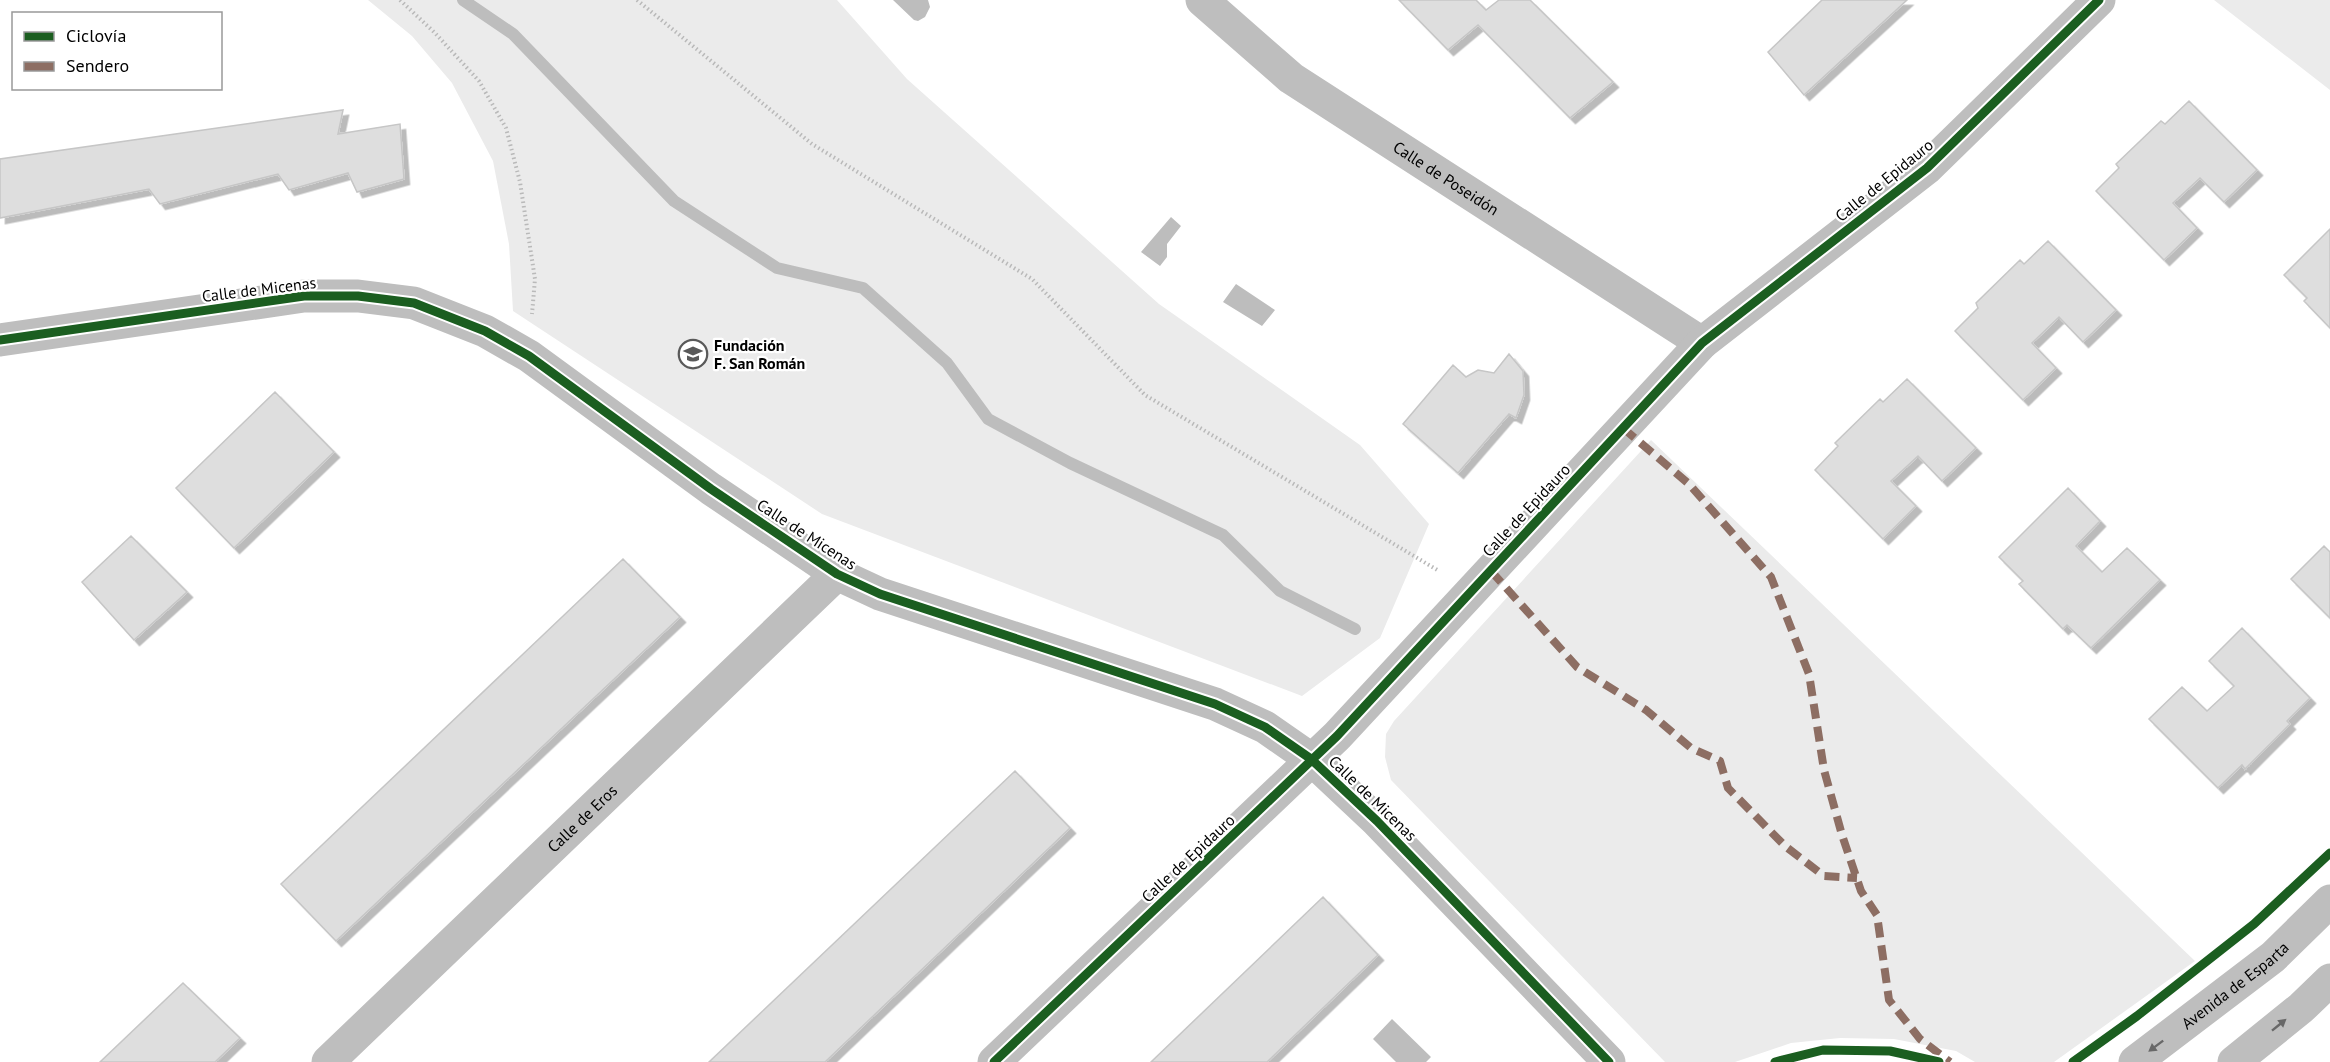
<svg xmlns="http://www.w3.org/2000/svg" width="2330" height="1062" font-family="'PT Sans',sans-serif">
<defs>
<filter id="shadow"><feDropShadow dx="5.5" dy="5.5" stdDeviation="0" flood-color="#0004"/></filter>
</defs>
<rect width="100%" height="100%" fill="#fff"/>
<path fill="#ebebeb" d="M368,0H837L907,79L1159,304L1360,445L1429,524L1380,638L1302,696L822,514L513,311L509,244L493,161L452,83L412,36Z
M2214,0H2330V90Z
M1651,440L2195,961L2054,1062H1975L1956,1051L1894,1039L1840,1038L1791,1043L1735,1062H1665L1391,780L1385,757L1386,734L1394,721Z"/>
<path fill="#bdbdbd" d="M893,0H928L930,7L925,17L918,21L914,20Z
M1171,217L1181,226L1167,244V257L1160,266L1141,252Z
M1236,284L1275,310L1262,326L1223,302Z
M1392,1019L1431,1057L1426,1062H1396L1373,1039Z"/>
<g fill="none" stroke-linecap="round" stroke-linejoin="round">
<path stroke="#bdbdbd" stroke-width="12" d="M463,0L513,34L674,201L777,268L863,288L947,363L988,419L1070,463L1223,535L1280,591L1355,629"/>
</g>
<path fill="#dedede" stroke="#c6c6c6" stroke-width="1.5" filter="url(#shadow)" d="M1399,0H1476L1486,10L1499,0H1530L1613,82L1570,118L1478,25L1448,50Z
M1822,0H1907L1804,95L1768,52Z
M2189,101L2257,170L2224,202L2200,178L2173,203L2197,228L2164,260L2096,191L2119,168L2116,164L2161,121L2165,124Z
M343,110L338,134L400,124L404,179L357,192L348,173L289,190L278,174L160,204L149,189L0,218V159Z
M2330,229V328L2304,301L2307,298L2284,275Z
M2048,241L2116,310L2083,342L2059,317L2032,343L2056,368L2023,400L1955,331L1978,308L1976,303L2020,260L2024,264Z
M1509,354L1523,371L1524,395L1516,418L1509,414L1458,473L1403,424L1453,365L1466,377L1478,370L1494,373Z
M1907,379L1976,448L1942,481L1918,456L1891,481L1916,506L1883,539L1815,470L1838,446L1835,443L1880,399L1883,402Z
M275,392L334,452L234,548L176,488Z
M2068,488L2100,521L2076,546L2102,572L2127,548L2160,580L2091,648L2067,625L2063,629L2019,584L2023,581L1999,557Z
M131,536L187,592L134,640L82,582Z
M2324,546L2330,552V618L2291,579Z
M623,559L680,617L336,941L281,884Z
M2242,628L2310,698L2287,721L2290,724L2245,769L2242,765L2218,788L2149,719L2182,687L2207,711L2234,686L2209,661Z
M1015,771L1070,828L825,1062H709Z
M1323,897L1378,955L1267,1062H1151Z
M183,983L240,1038L215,1062H100Z"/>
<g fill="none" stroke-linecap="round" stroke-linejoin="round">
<path stroke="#b9b9b9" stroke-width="4" stroke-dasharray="1.5 3" stroke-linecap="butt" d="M400,0L435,33L479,81L506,128L520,182L535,279L532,314
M637,0L812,144L1032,279L1145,395L1439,571"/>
<g stroke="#bebebe" stroke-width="33">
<path id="s1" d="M1202,0L1291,78L1702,343"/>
<path d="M0,340L304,296H358L414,303L485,331L529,356L711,489L837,574L880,594L1215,704L1265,727L1311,759L1377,821L1609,1062"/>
<path id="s2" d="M328,1062L837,574"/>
<path d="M994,1062L1337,736L1702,343L1927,168L2099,0"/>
<path id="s3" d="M2135,1062L2273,957L2330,901"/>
<path d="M2234,1062L2301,1008L2330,980"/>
</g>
<path stroke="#8d6e63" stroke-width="8" stroke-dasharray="15 8" stroke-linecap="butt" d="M1623,428L1689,484L1771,577L1809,674L1824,770L1842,835L1861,891L1877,915L1889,1000L1920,1039L1950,1062
M1491,571L1577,667L1646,710L1691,748L1720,761L1728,788L1785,846L1824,876L1857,878"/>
<g stroke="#fff" stroke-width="13">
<path id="cycleway" d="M0,340L304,296H358L414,303L485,331L529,356L711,489L837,574L880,594L1215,704L1265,727L1311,759L1377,821L1609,1062
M994,1062L1337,736L1702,343L1927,168L2099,0
M1775,1062L1823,1050L1890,1051L1939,1062
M2073,1062L2137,1016L2254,924L2330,853"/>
</g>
<use href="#cycleway" stroke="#1b5e20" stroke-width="9"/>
</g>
<defs><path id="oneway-solid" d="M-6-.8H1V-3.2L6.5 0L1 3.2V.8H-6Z" transform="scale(1.5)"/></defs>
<g fill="#686868">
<use href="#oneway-solid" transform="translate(2279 1025) rotate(-39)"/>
<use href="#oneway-solid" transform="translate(2156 1046) rotate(143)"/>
</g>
<defs>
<g id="school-ring" transform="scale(1.5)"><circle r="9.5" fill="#fff" stroke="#595959" stroke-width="1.5"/><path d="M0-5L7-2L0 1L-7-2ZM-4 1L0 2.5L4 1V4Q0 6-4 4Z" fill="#595959"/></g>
</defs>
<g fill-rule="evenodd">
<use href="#school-ring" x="693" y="354"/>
</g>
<g text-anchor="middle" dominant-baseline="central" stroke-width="4.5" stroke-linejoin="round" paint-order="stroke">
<g font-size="16" fill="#000" stroke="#fff">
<text stroke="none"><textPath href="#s1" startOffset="303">Calle de Poseidón</textPath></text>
<text transform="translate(1884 180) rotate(-39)">Calle de Epidauro</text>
<text transform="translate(259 289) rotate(-7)">Calle de Micenas</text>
<text transform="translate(1526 510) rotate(-47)">Calle de Epidauro</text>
<text transform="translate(807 534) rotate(33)">Calle de Micenas</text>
<text transform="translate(1373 798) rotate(44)">Calle de Micenas</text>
<text stroke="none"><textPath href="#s2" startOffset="352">Calle de Eros</textPath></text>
<text transform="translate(1188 858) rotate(-43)">Calle de Epidauro</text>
<text stroke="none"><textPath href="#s3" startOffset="126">Avenida de Esparta</textPath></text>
</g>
<g font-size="16" font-weight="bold" fill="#000" stroke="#fff" text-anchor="start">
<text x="714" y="345">Fundación<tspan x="714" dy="18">F. San Román</tspan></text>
</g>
</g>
<rect x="12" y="12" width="210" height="78" fill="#ffffff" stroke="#999999" stroke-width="1.5"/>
<rect x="24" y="32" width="30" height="9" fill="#1b5e20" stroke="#999999" stroke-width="1.5"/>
<text x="66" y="42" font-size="18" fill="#000000">Ciclovía</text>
<rect x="24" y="62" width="30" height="9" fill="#8d6e63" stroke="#999999" stroke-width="1.5"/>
<text x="66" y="72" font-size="18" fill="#000000">Sendero</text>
</svg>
